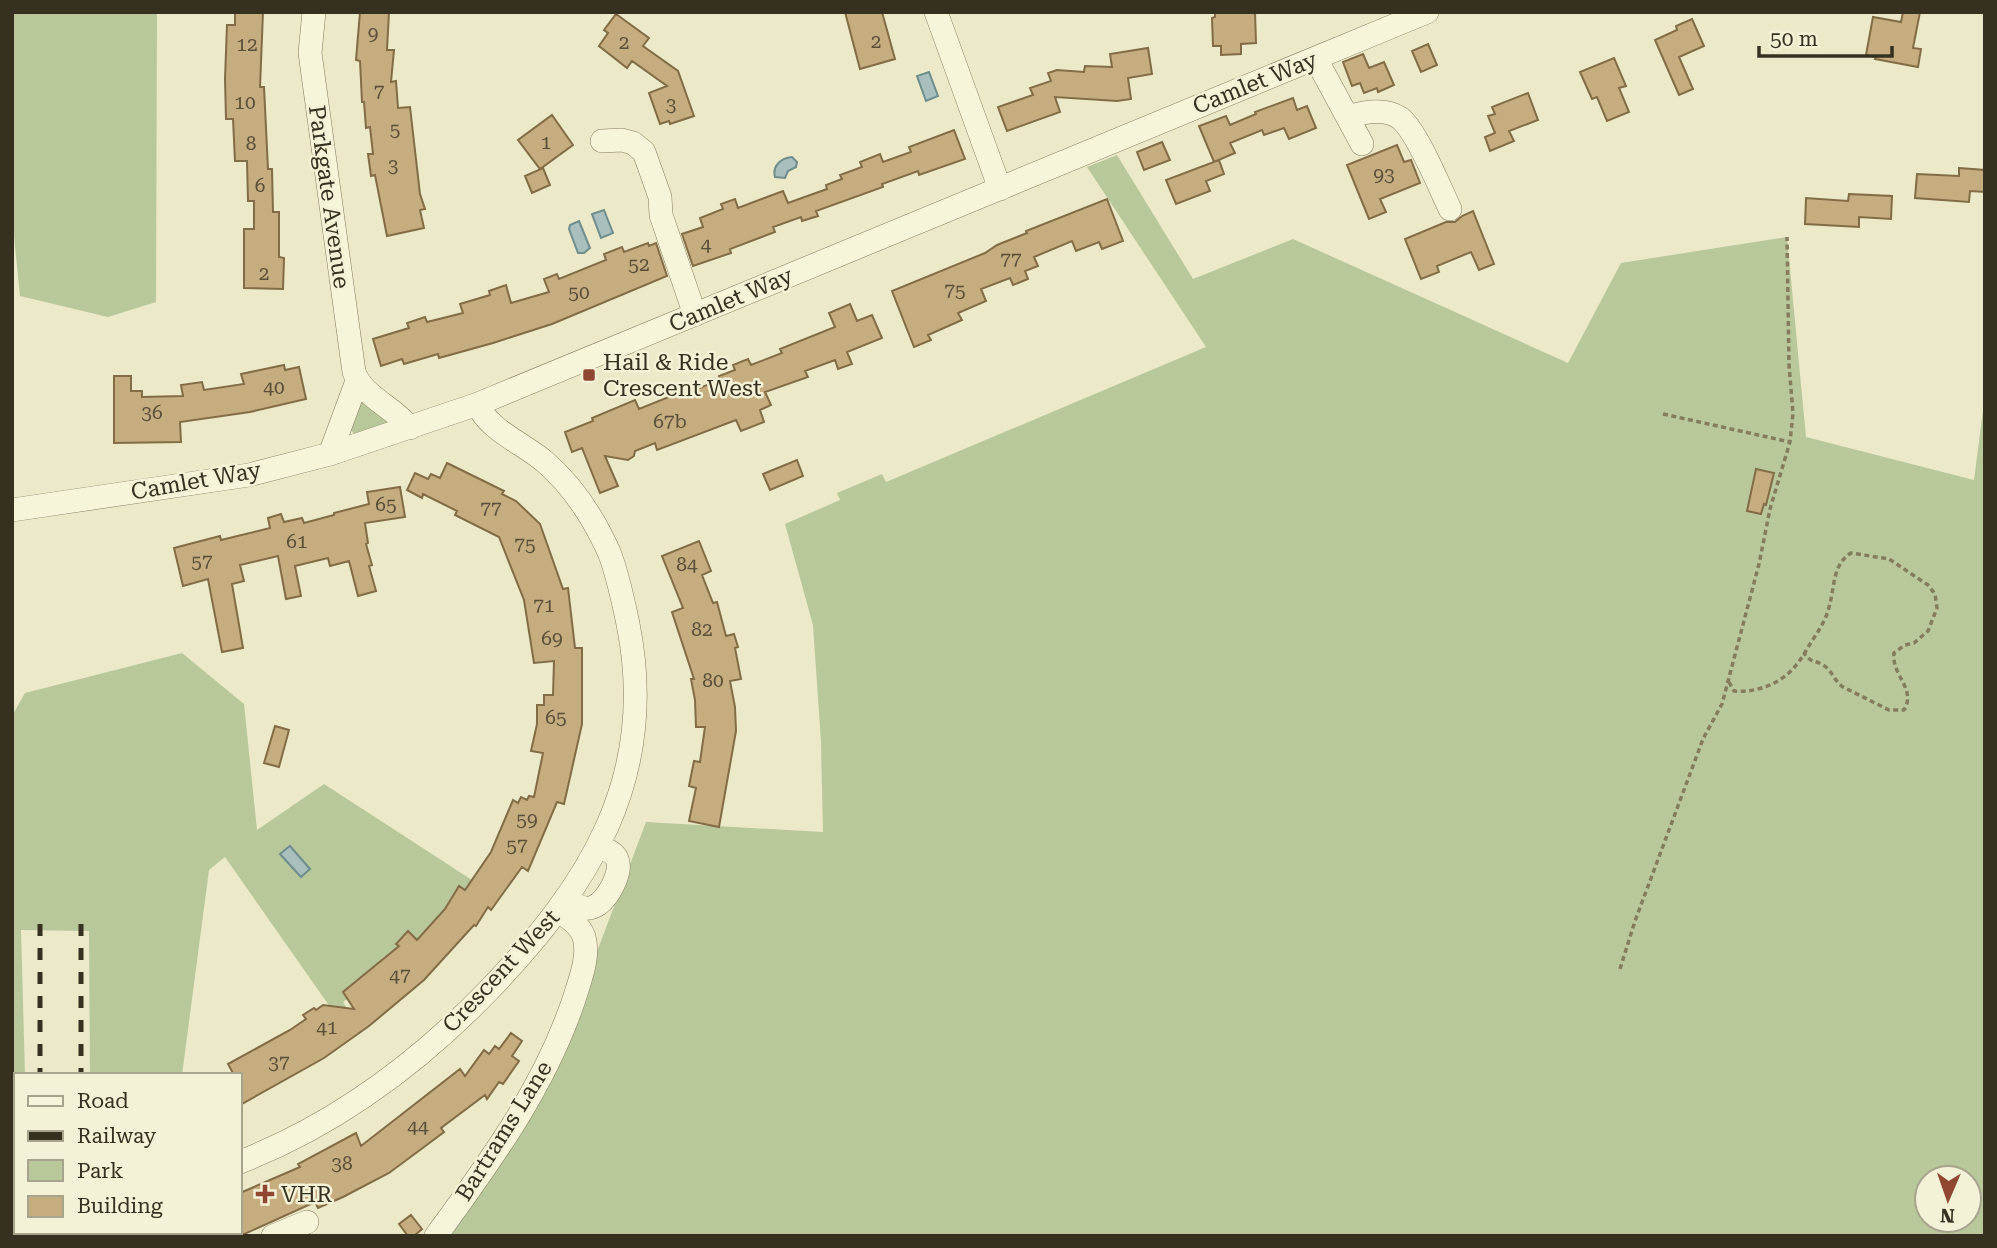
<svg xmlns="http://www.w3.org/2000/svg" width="1997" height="1248" font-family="'Roboto Serif',serif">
<rect width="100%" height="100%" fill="#ebe9c7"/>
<path fill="#b8c89b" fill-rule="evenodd" d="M12,12H157L156,302L108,317L20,296L12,216Z
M1117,155L1193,279L1293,239L1568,363L1621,263L1787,237L1806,437L1974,480L1985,395V1236H443L590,970L646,822L823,832L821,742L813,625L785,524L840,500L837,493L882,474L886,482L1206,347L1087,167ZM1927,1178H1969V1220H1927Z
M362,402H368L388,420L387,423L356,435L351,431C349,422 354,407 362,402Z
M182,653L244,704L257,830L324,784L472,880L465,890L459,886L448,905L417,939L408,931L397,943L407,953L401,959L393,950L381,959L390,971L350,985L347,999L343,1002L346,1007L335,1014L225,857L209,870L182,1075H90L89,931L21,930L25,1075H16V1184L12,1185V716L25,693Z"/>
<path fill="#a8bfbd" stroke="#6f8d8c" stroke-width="2" d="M929,72L938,96L926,101L917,76Z
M792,157L797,162L796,167L788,171L785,178L775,177C772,166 781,158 792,157Z
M604,210L613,233L601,238L592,214Z
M579,221L590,248L584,253H578L569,229L570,225Z
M290,846L310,869L301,877L280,854Z"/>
<path fill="#c6ad80" stroke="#826c45" stroke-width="2" d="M235,12H263L260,87H264L268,169H272L273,212H279V257L284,258L283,289L244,288V229H254V201H248L247,161H235L233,119H226L225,79L227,25H235Z
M360,12H389L387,50H394L391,82L396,81L398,108L410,107L420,194L425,209L420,210L424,228L387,236L375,175L371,176L368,154H373L370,127L366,128L364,102H362L360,61L356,60Z
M845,12H882L895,59L860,69Z
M1215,12H1255L1256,43L1241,44V54L1221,55V46H1213L1212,18L1215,17Z
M1903,12H1920L1913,48L1921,49L1918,67L1875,59L1876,57L1866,55L1873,17L1901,22Z
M616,14L649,38L643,46L678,71L694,116L670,124L669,121L660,124L649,93L667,86L632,61L627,68L599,46L608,33L604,30Z
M1692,19L1704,46L1679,57L1693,89L1679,95L1655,40L1677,30L1676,26Z
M1428,44L1437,65L1421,72L1412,51Z
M1148,48L1152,74L1128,78L1131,99L1117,101L1055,97L1060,112L1007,131L998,107L1033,95L1030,88L1051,81L1048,73L1057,70L1084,72L1085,66L1112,67L1110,54Z
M1363,54L1369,68L1384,62L1394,85L1378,92L1377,88L1364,93L1360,83L1352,86L1343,62Z
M1614,58L1626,86L1619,88L1629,112L1607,121L1597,97L1592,99L1580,72Z
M1528,93L1538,120L1509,131L1514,141L1490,151L1485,137L1495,133L1488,116L1495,114L1492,107Z
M1293,98L1297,110L1307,106L1316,128L1289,139L1284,128L1264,135L1262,130L1230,143L1235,153L1214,162L1199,126L1226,116L1230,125L1256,114L1255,112Z
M552,115L573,145L540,169L518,140Z
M954,130L965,159L919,175L918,171L882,184L883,187L816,211L818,216L802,221L801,217L773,227L775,232L730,249L731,253L693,266L682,234L703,227L700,218L723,209L721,204L735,199L738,208L783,191L788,203L827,189L826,185L842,179L840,175L862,167L860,162L880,154L883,162L911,152L909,147Z
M1162,142L1170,160L1144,170L1137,152Z
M1397,145L1404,162L1411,160L1420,183L1380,199L1386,212L1369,219L1347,165Z
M1219,160L1224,174L1206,181L1210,191L1176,204L1166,180Z
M543,168L550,185L532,193L525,176Z
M1959,168L1985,170V192L1970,191L1969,202L1915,198L1917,174L1959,176Z
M1849,194L1892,196L1891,219L1859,217V227L1805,224L1806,198L1848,201Z
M1107,199L1123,241L1102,249L1099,242L1076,251L1072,241L1034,257L1038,266L1025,271L1028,279L1013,285L1010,278L981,289L986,301L958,313L962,320L928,335L931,340L914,347L892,291L985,253L997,245L1027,233L1026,231Z
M1473,211L1494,264L1479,270L1471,252L1437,266L1439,272L1421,279L1405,239L1446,222H1455L1462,216Z
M648,243L649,246L656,243L667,276L552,324L493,343L439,358L438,354L404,364L402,359L381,366L373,339L409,328L407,323L425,317L427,322L463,313L460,304L490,295L489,291L506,285L511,303L549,292L544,279L557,274L559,279L606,260L604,254L622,247L624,252Z
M850,304L857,321L872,315L882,338L847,352L852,364L838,369L835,360L805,371L808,377L765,392L771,405L760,410L764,422L741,431L736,420L657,450L655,443L635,451L634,456L628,460L605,456L618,486L600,493L582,448L572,452L565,432L593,421L592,418L635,400L639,409L681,392L682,395L720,380L719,376L735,370L733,365L748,359L751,365L782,353L780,349L835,327L829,313Z
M284,365L285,370L299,367L306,399L250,412L180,422L181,442L114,443V376H131V391H142V397L183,396L181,385L202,382L204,390L244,384L241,374Z
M797,460L803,476L770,490L763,474Z
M447,463L504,491L502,494L516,501L540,524L563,589L568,588L575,648H582V724L564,804L557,802L528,871L522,867L491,910L488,907L476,926L474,925L424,980L369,1026L324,1058L240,1105V1075H234L228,1064L290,1030L306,1019L303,1015L314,1008L316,1010L323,1005L354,1009L343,992L399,946L396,944L408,931L417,940L445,909L459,886L465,890L491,852L513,800L518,803L521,797L527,800L529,796L534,797L543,753L531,751L537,724V705H544V695H553L554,661L534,663L524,600L499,537L455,515L457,511L423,494L422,498L407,490L415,473L428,479L431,474L440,478Z
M1756,469L1774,473L1766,505L1764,504L1761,514L1747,511Z
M400,487L405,517L365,523L368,543L366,544L372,565L369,566L376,591L358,596L349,561L330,566L328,558L295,566L301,596L286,599L278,556L240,565L244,581L232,584L243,648L222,652L208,579L183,586L174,548L220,536L221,540L270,528L268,518L281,514L284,522L302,518L304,523L334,515V513L369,504L367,492Z
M699,541L711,571L702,575L713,603L717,602L726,636L734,634L738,647L735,648L741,679L730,681L735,707L736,731L719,827L689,821L696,788L689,786L694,761L700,762L705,727H696L695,700L691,679H694L672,612L683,608L662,556Z
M275,726L289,730L279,767L264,763Z
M511,1033L522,1041L512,1056L519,1061L503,1084L499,1082L487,1099L485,1095L441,1128L444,1132L420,1150L389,1173L343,1197L318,1208L315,1202L240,1236V1193L300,1167L298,1164L356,1133L361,1146L460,1069L465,1076L484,1050L489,1054L495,1046L499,1049Z
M411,1215L422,1229L414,1236H408L399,1224Z"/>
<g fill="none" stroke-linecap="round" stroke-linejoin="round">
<g stroke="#857c5e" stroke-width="24">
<path id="minor" d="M314,12L310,53L354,372C363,397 394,407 410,428
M936,12L1000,189
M1316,59L1362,144
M1348,117C1363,112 1385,108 1400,118C1417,131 1440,188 1450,209
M602,141L622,140L633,143L644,152L660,197L661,215L695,315
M330,454L357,381
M12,510L249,475L330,454L478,404L1427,12
M567,900C575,904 584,911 593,907C607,902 623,872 617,859C614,852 605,849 598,846
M240,1162C335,1125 416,1065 487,992C589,886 659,778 628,624C623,600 618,575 609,552C594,519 573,486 545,462C526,445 486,429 478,404
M12,1198H16
M133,1232V1236
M273,1236L307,1222
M436,1236C492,1159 549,1081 577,990C582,974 589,954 584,937C580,925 569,918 558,911"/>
</g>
<path stroke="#857c5e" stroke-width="3.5" stroke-dasharray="5 3.5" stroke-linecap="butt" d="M1663,414L1790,442
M1729,682L1734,691C1757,693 1783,683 1797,664C1803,657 1807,648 1812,641C1819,630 1826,620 1829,607C1835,587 1832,565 1851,553L1889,559L1928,585L1935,594L1937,608L1928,631L1914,643L1905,645L1894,653C1891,675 1917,689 1904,710H1889L1843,687C1834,681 1832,670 1823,665C1813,659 1812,664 1804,653
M1620,969L1635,921L1703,739L1722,704L1759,564L1770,509L1790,442L1793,413L1789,365L1787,237
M18,1236V1232
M55,1236V1232
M94,1236V1232"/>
<use href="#minor" stroke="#f6f4d9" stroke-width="23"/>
<path stroke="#363020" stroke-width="5" stroke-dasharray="12 12" stroke-linecap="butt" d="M40,924V1075
M81,924V1075
M41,1232V1236
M82,1232V1236"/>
</g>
<g fill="#8f4732" stroke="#f3f1d6" stroke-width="2.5">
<rect x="582" y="368" width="14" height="14" rx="3.5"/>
<path d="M261.5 1183.5h7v7h7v7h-7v7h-7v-7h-7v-7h7z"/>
</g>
<g text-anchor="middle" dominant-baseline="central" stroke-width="5" stroke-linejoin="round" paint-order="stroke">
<g font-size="19" fill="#5a4f38">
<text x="373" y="33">9</text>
<text x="876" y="41">2</text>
<text x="624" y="42">2</text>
<text x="247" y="44">12</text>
<text x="379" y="91">7</text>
<text x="245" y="102">10</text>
<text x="671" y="104">3</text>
<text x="395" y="129">5</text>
<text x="546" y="142">1</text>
<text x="251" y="143">8</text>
<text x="393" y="165">3</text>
<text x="1384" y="174">93</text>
<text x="260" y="185">6</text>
<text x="706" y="244">4</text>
<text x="1011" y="259">77</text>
<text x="639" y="264">52</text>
<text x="264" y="273">2</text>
<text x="955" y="290">75</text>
<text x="579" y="292">50</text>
<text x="274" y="387">40</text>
<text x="152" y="412">36</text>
<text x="670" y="421">67b</text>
<text x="386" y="504">65</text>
<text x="491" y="508">77</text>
<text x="297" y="541">61</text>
<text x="525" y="544">75</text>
<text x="202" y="561">57</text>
<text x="687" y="564">84</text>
<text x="544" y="605">71</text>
<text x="702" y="629">82</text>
<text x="552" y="638">69</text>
<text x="713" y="680">80</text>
<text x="556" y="717">65</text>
<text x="527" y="819">59</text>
<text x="517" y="845">57</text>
<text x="400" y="975">47</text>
<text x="327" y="1027">41</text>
<text x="279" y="1062">37</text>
<text x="418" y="1126">44</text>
<text x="342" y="1163">38</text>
</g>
<g font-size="23" fill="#363020" stroke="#f3f1d6">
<text transform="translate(1255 83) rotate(-22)">Camlet Way</text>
<text transform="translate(329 197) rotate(82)">Parkgate Avenue</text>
<text transform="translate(731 300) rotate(-23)">Camlet Way</text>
<text transform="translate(196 481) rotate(-10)">Camlet Way</text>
<text transform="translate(501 971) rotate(-47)">Crescent West</text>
<text transform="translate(504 1131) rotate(-58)">Bartrams Lane</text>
</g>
<g font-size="23" fill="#363020" stroke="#f3f1d6" text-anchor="start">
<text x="603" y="362">Hail &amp; Ride<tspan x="603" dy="26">Crescent West</tspan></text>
<text x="281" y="1194">VHR</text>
</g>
</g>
<rect width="1997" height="1248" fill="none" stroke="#363020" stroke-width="28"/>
<rect x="14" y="1073" width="228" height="161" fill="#f3f1d6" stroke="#a7a48d" stroke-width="2"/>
<rect x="28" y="1096" width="35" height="10" fill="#f6f4d9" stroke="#a7a48d" stroke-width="2"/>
<text x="77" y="1108" font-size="21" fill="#363020">Road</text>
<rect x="28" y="1131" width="35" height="10" fill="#363020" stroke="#a7a48d" stroke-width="2"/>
<text x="77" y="1143" font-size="21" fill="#363020">Railway</text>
<rect x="28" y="1160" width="35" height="21" fill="#b8c89b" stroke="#a7a48d" stroke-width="2"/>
<text x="77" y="1178" font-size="21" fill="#363020">Park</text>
<rect x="28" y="1196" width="35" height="21" fill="#c6ad80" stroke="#a7a48d" stroke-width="2"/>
<text x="77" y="1213" font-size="21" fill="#363020">Building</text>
<g transform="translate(1948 1199) rotate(182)"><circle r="33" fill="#f3f1d6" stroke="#a7a48d" stroke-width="2"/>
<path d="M0-5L12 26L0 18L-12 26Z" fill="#8f4732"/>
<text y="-10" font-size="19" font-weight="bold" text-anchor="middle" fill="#363020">N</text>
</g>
<path d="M1759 46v10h133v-10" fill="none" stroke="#363020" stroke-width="3.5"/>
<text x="1770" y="46" font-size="21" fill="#363020" stroke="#f3f1d6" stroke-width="5" paint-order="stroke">50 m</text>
</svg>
